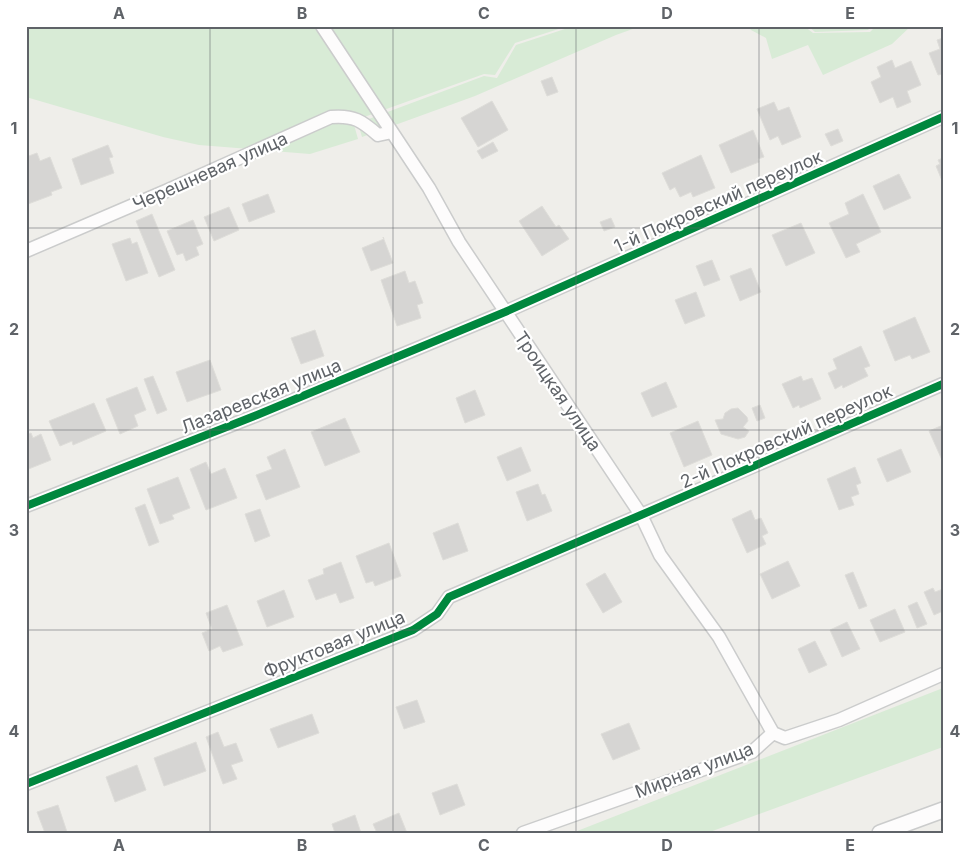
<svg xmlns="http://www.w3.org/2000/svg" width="969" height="859" font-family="Inter,sans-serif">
<rect width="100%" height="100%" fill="#efeeea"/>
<path fill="#d8ebd6" d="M26,26H568L515,43L495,75L484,74L353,121L358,139L310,154L199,145L163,137L26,97Z
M574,26H641L616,35L475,96L362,137L358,123L484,76L497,78L516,45Z
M748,26H804L813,33L870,32L876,26H911L892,44L823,75L808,45L772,59L766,38L751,30Z
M808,26H872L868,30L815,32Z
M943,688V747L707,833H572Z"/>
<path fill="#d6d5d3" stroke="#deddd9" d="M943,38V74L938,75L929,53L940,49L937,40Z
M892,60L895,68L911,61L921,85L907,91L911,102L897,108L893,97L880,103L871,82L881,77L877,67Z
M552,77L558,92L547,96L541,81Z
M492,101L508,130L478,147L461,118Z
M774,102L778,111L789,107L801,137L782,145L778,136L770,140L757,109Z
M838,129L843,141L831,146L825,134Z
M753,130L764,157L758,159L759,162L731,173L719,145Z
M493,142L498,151L482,159L477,151Z
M108,145L113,157L109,158L114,173L81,185L72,159Z
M37,153L40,161L50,157L62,188L51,192L52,195L28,204L26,199V157Z
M701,155L715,188L693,197L691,192L680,197L675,187L670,190L662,173Z
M943,158V183L936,166L940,164L938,160Z
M899,174L911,198L884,210L873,186Z
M268,194L275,212L249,222L242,204Z
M863,194L881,232L856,244L860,252L846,258L829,223L849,214L845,203Z
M542,206L556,227L559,225L569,239L542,256L519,221Z
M229,207L239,230L214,241L204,217Z
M152,214L175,270L159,277L136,221Z
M611,218L615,227L604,231L600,222Z
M193,220L203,244L196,247L199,255L186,261L183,253L177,255L167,231Z
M801,223L815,253L786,266L772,235Z
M383,237L393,263L371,271L362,248L384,239Z
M130,238L132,244L137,242L148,273L126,281L112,244Z
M712,260L720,280L704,286L696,266Z
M751,268L761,292L740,301L730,276Z
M405,271L409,283L415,281L423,303L417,305L421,318L397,326L381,280Z
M696,292L705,316L685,324L675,300Z
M915,317L930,352L912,359L910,355L895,361L883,331Z
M315,330L324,356L301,364L291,338Z
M861,346L870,366L864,368L868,376L843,388L842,385L835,389L828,373L837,369L833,359Z
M210,360L221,390L187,402L176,372Z
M153,376L167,410L157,414L144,379Z
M801,376L803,381L812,378L821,399L800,408L799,405L793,408L782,384Z
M666,382L677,407L652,417L641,393Z
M137,387L146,410L134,415L138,426L120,434L106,399Z
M475,390L485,415L465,423L456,398Z
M94,403L106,431L73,445L72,441L60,446L49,421Z
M760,405L765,418L757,421L752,408Z
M738,408L747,417L748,421L743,427L749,431L745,437L738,439L721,434L715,420L723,419L725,413L731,409Z
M345,418L360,452L325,466L311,432Z
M698,421L712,455L684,467L670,433Z
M943,425V459L942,460L929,431Z
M31,433L33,438L41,434L51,460L26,470V435Z
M521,447L531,471L507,481L497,457Z
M285,449L300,487L266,500L256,475L272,469L267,457Z
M901,449L911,472L887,482L877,459Z
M206,462L211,474L225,468L237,498L206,510L190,469Z
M855,467L861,483L856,485L859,494L851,497L854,505L839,510L827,479Z
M178,477L190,508L172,515L174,519L160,524L147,489Z
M538,484L542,495L545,494L552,511L527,521L516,492Z
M145,504L159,542L149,546L135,508Z
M260,509L270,536L255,542L245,514Z
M751,510L755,520L761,518L768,533L762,536L766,544L747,553L732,519Z
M458,523L468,551L443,560L433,533Z
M389,543L401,576L375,586L373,581L366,583L356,556Z
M788,561L800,586L772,599L760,574Z
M341,562L354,598L340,603L336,593L316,600L308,580L324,574L323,569Z
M853,572L867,606L859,609L845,575Z
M605,573L622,602L603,613L586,584Z
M933,588L935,592L943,589V611L934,615L924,592Z
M284,590L294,617L267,627L257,601Z
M917,602L927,624L917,628L908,606Z
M227,605L243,645L223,652L220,646L209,651L202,633L212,629L206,613Z
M895,609L905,632L880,642L870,620Z
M847,622L860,649L842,657L830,630Z
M815,641L827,665L809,673L798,649Z
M417,700L425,722L404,729L396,707Z
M312,714L319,733L278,748L270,729Z
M629,723L640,749L613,760L601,734Z
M218,732L224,747L236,743L243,761L231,765L237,779L223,784L206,737Z
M196,742L206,771L164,786L154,758Z
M137,765L146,790L115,802L106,777Z
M457,784L465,805L440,815L432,793Z
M58,805L67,832L45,833L37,812Z
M399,813L407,833H377L373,824Z
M355,815L361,833H335L332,824Z"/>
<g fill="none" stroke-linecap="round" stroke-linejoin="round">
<g stroke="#cbcccc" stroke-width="15">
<path id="minor" d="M322,26L429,188L459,242L641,515L660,555L719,637L773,733
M26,251L166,191L331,117C354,115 362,121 378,135L392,132
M26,506L257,415L505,312L943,117
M26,784L413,630L437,614L449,597L641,515L943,384
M523,833L752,752L773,733L785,738L839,720L943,674"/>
</g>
<g stroke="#cbcccc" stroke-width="18">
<path id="tertiary" d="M880,833L943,810"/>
</g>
<use href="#minor" stroke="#fdfcfc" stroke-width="12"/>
<use href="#tertiary" stroke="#fdfcfc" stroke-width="15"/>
<g stroke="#fff" stroke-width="11">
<path id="cycleway" d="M26,506L257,415L505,312L943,117
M26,784L413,630L437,614L449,597L641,515L943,384"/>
</g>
<use href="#cycleway" stroke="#00873e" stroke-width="8"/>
</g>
<path fill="none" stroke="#5f6368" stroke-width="1" stroke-opacity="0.55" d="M210,26V833M393,26V833M576,26V833M759,26V833M26,228H943M26,430H943M26,630H943"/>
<g text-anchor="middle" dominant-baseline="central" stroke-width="4.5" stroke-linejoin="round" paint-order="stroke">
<g font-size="18" fill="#5f6368" stroke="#fff">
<text transform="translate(210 171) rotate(-24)">Черешневая улица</text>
<text transform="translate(718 201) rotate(-24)">1-й Покровский переулок</text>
<text transform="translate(558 391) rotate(56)">Троицкая улица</text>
<text transform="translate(261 396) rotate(-22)">Лазаревская улица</text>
<text transform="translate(786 436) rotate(-24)">2-й Покровский переулок</text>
<text transform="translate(334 644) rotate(-22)">Фруктовая улица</text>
<text transform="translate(694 770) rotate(-21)">Мирная улица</text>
</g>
</g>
<rect width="969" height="859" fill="none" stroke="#ffffff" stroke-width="55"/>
<rect x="28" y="28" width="914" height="804" fill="none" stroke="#5f6368" stroke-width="2"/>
<g font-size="16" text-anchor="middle" font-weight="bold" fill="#5f6368">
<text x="119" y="19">A</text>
<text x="302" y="19">B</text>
<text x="484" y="19">C</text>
<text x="667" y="19">D</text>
<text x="850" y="19">E</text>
<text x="14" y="134">1</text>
<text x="955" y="134">1</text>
<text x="14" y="335">2</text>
<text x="955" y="335">2</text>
<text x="14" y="536">3</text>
<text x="955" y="536">3</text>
<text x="14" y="737">4</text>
<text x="955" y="737">4</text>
<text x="119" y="851">A</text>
<text x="302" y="851">B</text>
<text x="484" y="851">C</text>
<text x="667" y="851">D</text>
<text x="850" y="851">E</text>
</g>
</svg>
